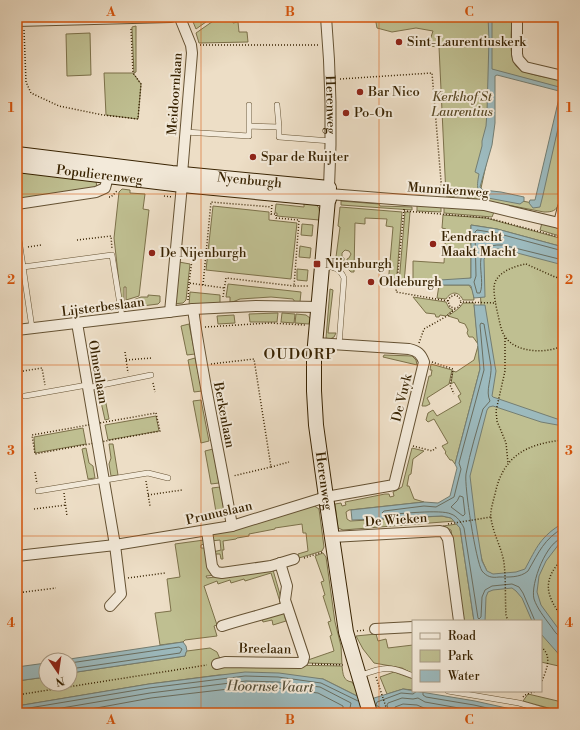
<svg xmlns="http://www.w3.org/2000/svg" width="580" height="730" font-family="'Libre Bodoni',serif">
<rect width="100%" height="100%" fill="#eddec6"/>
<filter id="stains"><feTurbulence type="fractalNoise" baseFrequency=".005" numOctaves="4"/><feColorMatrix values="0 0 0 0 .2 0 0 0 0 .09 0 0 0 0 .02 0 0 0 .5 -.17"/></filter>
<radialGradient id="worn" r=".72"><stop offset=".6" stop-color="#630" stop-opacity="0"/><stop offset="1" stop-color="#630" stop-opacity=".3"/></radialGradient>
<path fill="#bfbf91" stroke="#7c714a" d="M191,17H213L196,29Z
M219,17H232L233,23L238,22L239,32H247L248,42L199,43L196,33Z
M375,17H512C512,29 508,57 516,66C524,75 551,78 563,80V89L491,70L490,146L480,193L538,204L563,109C563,132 567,188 558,206C555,212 549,212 544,212L466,197L446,196L439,47L428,46L433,31L416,28L392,32L377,28Z
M136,26V72L134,73L132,27Z
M90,33L91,75L67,76L66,34Z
M104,73H133L141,84L138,119L106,115Z
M17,171L96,181L97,188L19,199V194L17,193Z
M122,189L130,190V193L145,194L143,209L149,210L139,296L126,300V287H124V308L122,309L114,238L119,192Z
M341,201L379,204L380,206L412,207V210L341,205Z
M304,203C318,204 321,205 319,220L277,216V213H275L276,204L304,207Z
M417,205L441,207V212L417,211Z
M213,206L269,212V220L297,223L291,279L206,270Z
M340,207L402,212L396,286L388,285L393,227L386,226L387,219L365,218V224L355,223L354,272H351L347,268V259L349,258L351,254L349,251L345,250L342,253V257L344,258V266L337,260L336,257L340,227L338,226Z
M444,207L473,208L494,212L492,217L444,213Z
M405,212H410L404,284L399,283Z
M443,215L486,218L563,239V247L497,229L471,225V278L439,285H469L473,291L474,300H463C459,291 451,291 446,299L437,298L439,285H438V280H427L426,282L413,283V261L444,263L446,229L442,228Z
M542,223L563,228V237L540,230Z
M302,224L313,225L312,236L301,235Z
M300,246L311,248L310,258L299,257Z
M487,247L502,248L563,262V654L559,655L563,659V667L541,662V621H479L486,569L482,560L461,470L485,401L479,260Z
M179,262L190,264L186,300L183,303L173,304Z
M297,269L308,270L307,281L297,280Z
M228,284L301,292L300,302H295L293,299L271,297L240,299L230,303V297H226Z
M330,289L333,290L328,333H336L334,337L330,339L326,338Z
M190,292L220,295V303L189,305Z
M148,295L160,296V302L158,304L126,308V303L141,297H148Z
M413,297L446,302L449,308L453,310L446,316L440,315L439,317H436L435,314L426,313Z
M463,303H474L478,344L473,337H469L467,333L468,330L465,324L459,322L458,319L448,316C453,312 460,309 463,303Z
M278,313L277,322H250L249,314Z
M282,313L295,314L294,323L281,322Z
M296,314L306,315L310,318L309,324L295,323Z
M234,315L235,323L218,324L217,316Z
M189,324L195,354L187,355L181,326Z
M478,346L480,369L455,464L452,460H450L445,453L446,452L442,446L448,443L434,419L428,422L426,420L428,413L433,410L437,416L461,402L458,396L461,394L454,382L451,384L453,371L456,372L474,360Z
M384,355L412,356L416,360L417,365L383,357Z
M195,358L202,391L194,392L188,360Z
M431,364L452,370L449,384L427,398L430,404L426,406H422L429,376H431L432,370H430Z
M103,388L109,419L105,420L101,402L98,400L97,390Z
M201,400L209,441L201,443L193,401Z
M156,416L159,431L108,440L105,425Z
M83,428L86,444L35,453L34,437Z
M109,444H113L118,475L111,476L109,464L111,458Z
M86,448L89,463L93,466L95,478L88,479L82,449Z
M412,448L424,451L413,459L411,474L409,475L407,486H409L414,499L424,502L349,510L346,512L347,519L350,521L442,516L451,518L455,521L343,530L338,528L335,504L341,503L342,506L346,505L345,502L385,494H389L390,497L394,496L393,492L402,487Z
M213,449L219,483L211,484L205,451Z
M220,487L224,510L216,512L212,488Z
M313,505L319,509L324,547L322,551L299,558L298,554L308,551L306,533H303L302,524L275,528V529L249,534V536L237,538L236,539L223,541L224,550H222L223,559H221L220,554H216V560L213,552L221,550L220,540L211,541L210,535Z
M457,524L460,528L474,621H463L451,530L443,526Z
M204,540V544L201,545V548H205L216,575L206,576L207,578L273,570L283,605H281L271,573L245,581L244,579L231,583L230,580L218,584L217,581L204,586L217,625L214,626L217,636L185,640L183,642L160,645L155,613L171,611L167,579L180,577L175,544Z
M323,553L326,557L335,622L341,646L342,664L308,663V660L334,651L330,636L332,635L328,622L331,621L323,596L325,595L321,582L324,581L315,556Z
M284,613L287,616L285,617L286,621L273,625L272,620L263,622L262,619Z
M376,634L378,641L386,639L388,648L413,645V674L402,668L374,663L363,649L356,636Z
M210,648L217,652L221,661L229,664L342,666C343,674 343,681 352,682L361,698L323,679L219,675L149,684L17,706V681L46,677V684H70V673L185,656L186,652L187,651Z
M394,672L413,679V690L403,689L387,694L380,677Z
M528,694L562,702L563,699V712L523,701Z"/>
<path fill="#9cbabe" stroke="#747e73" d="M488,17H492V69L563,88V106L543,195L540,207L533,208L529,203L530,200H535L560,94L559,91L497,75L495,76V123L492,145L480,187L483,190L501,192L524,197V201L520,204L488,198C475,194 477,185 479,174L475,172L482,146V141L486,126L487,112L489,39Z
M471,225L497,229L563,247V265L502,249H494L489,253L484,259L485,297L474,298L471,286L469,285H439L440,280L471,278Z
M474,305H485L495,366L496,371L492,396L493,397L563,421V426L541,422L493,406L489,407L487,410L470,476L475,518L482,561L487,571L493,574L516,572L525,569C537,547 540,537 563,523V541L559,544L546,561L539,576L537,592L541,605L563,635V659L541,634V621H532L522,598L516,591L512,588L493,590L488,592L486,597L485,621H474L460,528L451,518L442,516L352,520L351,510L424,502L438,503L450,496L457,468L455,464L480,369Z
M183,642L186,646L187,651L186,652L185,656L70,673V660H63Z
M46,663V677L17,681V667Z
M245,672L279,673L323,679L361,698L371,699L403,689L475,701L529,713H383C372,707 366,707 355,713H17V706L149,684Z"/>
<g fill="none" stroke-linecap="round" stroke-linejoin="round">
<path stroke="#6a6e60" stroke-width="1" d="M563,251L496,233L477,230L475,232L476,276L474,282L477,293H480C487,277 467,243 503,245L563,260
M460,496L463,497L465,514L463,516L451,507L457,501Z
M563,538C547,540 530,584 534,599C537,608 544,617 550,625C554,630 557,637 563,637
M535,621L523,593L519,587L512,584L492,586L485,590L482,597L481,617L479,619L478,618L464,528C461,522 457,516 451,514C441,509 398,514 385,515L382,513L384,511L424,506L436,507L454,497L461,469L459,463L484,370L480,325L481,323L484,324L491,366C492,378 485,391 490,401L483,409C477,430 470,452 466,474C464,486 476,562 482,571C487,577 492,578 499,577C508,577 520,578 528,571C539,552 544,539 563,528
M70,663L179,647L182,649L180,653L70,669
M423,691V695L426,697L474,705L509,713
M17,710L149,688L245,676L278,677L321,683L358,701
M32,713L150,693L246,681L278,682L320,687L351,703L349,713
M69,713L151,698L246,687L277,688L318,693L343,706V713
M384,713L382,709L376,705L377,702L401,693L413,694L417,691
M389,713L387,705L388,703L402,698L413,699L418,698L425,702L487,713
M395,713V707L403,704L417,705L424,708L456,713"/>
<g stroke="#655233" stroke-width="6">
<path id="lane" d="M249,105V126
M277,105L279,127
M185,132L249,136V126L279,127V137L331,141
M17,226L32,328
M323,265C333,267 340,268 344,278L339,345
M23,267L112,255L122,317
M87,388L151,375
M25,396L87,385
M38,491L148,473L168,478
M360,675C367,674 374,670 382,669C393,667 403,672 413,676
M448,691L519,703L553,713"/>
</g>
<g stroke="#655233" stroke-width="12">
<g id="street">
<path d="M181,17L180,18L191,45L192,53L182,174"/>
<path id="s1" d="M326,17C331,74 332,131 329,188"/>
<path d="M517,17V54L518,59L525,67L563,76"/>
<path d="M17,21L171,17"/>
<path d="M329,194L405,200L484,205L563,224"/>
<path d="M17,204L96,192L105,188L108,177"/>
<path d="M559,223L563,207"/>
<path d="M193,309C203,382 220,454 232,526"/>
<path d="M170,312L182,185"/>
<path d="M77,323L115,545L121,594L110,606"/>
<path d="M17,330L193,309L256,306L319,307"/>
<path d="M207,531L212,566L216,572L222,573L271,566L294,559"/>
<path d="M332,537L440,531L444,532L448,539L459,621"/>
<path d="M17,556L115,545L232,526L326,497L394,485L424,362C421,354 418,351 409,349L316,343"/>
<path d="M222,626C244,619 265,614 287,607"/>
<path d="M375,629L413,627"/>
<path d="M217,664L225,662L300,663L303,661L304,657L285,600L287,586L280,563"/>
</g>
</g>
<g stroke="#382302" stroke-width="16">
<g id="secondary">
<path id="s2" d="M17,154L172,173L329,188L314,356V391L316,425L326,497L346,632L370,713"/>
<path id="s3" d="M17,165L182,185L329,199"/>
</g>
</g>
<path stroke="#382302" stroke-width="1.5" stroke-dasharray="1 2" stroke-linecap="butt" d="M24,30L26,82L31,93L59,106L103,115L138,119L141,84L133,73L131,28
M200,45H318
M340,79L432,73L442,193
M164,196L172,197
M109,197H111L118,190
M272,205L271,214H276V218L299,220L294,286H308
M404,209L396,292L448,301L450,307L455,308L459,307L461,302L496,303
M404,211L488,218L563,238
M77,240L111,236L112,249
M28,247L41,245
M563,279L555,277L526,264C514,266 494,273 494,288C494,297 496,306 498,315C500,323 501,332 506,338C517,353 549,354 563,345
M189,283L192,260
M203,285L211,202L271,207
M223,297L226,278L294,286
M188,300L189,283L224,288
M448,301L450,297L455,295L459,297L461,302
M205,327L270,323L305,325
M505,338V371L496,411L497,421L506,443L508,463
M419,343L424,329L447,316L455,309
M125,352L128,373
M126,360L152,358
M432,362L453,369L450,385L454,394
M211,364L254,359L271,467L233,476
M17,372L42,368L45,385
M153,383L155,392
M156,413L160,431L35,454L32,435Z
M413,446L432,451L437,447
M271,467L289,462
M35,472L37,484
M146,481L150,506
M64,493L67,516
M148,495L182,490
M34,509L66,505
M448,524L491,517
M304,558L323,552
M563,558C542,580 545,595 563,618
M128,578L165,573
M17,593L56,588
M508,621L506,615C505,598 506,580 504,563C502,548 493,534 491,518C490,511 493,502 495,494C503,456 526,444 563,440
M357,631L365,630
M541,647C554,657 545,672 541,684
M312,664L344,665
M376,677L388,713
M17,695L207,665
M523,697L525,695L536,691"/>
<use href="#lane" stroke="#f3eada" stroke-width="5"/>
<use href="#street" stroke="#f3eada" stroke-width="10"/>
<use href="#secondary" stroke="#f3eada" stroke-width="14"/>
</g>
<path fill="none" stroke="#d6540b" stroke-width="1" stroke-opacity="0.55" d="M201,17V713M379,17V713M17,194H563M17,365H563M17,536H563"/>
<g fill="#8f2418" stroke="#f3eada" stroke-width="1.5">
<circle cx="399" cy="42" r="4"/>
<circle cx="360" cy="92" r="4"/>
<circle cx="346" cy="113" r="4"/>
<circle cx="253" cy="157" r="4"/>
<circle cx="433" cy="244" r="4"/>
<circle cx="152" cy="253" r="4"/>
<rect x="313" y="260" width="8" height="8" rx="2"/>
<circle cx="371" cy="282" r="4"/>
</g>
<g text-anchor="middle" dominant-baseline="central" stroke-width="4" stroke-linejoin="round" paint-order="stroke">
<g font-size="13" fill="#382302" stroke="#f3eada" text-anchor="start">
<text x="407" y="42">Sint-Laurentiuskerk</text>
<text x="368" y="92">Bar Nico</text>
<text x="354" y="113">Po-On</text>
<text x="261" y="157">Spar de Ruijter</text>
<text x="441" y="237">Eendracht<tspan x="441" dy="15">Maakt Macht</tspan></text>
<text x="160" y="253">De Nijenburgh</text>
<text x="325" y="264">Nijenburgh</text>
<text x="379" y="282">Oldeburgh</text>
</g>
<g font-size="13" fill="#382302" stroke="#f3eada">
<text transform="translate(175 94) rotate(-86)">Meidoornlaan</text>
<text stroke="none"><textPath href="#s1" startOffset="88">Herenweg</textPath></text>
<text stroke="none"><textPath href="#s3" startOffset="83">Populierenweg</textPath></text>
<text stroke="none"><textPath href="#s2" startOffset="234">Nyenburgh</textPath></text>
<text transform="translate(448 190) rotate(4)">Munnikenweg</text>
<text transform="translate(103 307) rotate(-7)">Lijsterbeslaan</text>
<text transform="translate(98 372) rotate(80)">Olmenlaan</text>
<text transform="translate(402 398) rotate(-76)">De Vuyk</text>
<text transform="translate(224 415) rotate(79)">Berkenlaan</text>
<text stroke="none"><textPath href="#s2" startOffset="608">Herenweg</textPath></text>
<text transform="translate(219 513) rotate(-13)">Prunuslaan</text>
<text transform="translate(396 520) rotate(-4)">De Wieken</text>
<text transform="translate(265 649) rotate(1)">Breelaan</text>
</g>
<g font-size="13" font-style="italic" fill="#5a4a26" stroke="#f3eada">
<text x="462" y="97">Kerkhof St<tspan x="462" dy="15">Laurentius</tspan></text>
</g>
<g font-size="14" font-style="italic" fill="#56503a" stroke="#f3eada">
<text transform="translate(270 687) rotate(1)">Hoornse Vaart</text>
</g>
<g font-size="15" letter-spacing="1" fill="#382302" stroke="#f3eada">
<text x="300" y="354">OUDORP</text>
</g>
</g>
<rect width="580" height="730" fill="none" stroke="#eddec6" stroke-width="44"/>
<rect x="412" y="620" width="130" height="72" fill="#f3eada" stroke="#a89a84"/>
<rect x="420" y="633" width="20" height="6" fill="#f3eada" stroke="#a89a84"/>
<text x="448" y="640" font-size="12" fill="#382302">Road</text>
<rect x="420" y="650" width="20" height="12" fill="#bfbf91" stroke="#a89a84"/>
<text x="448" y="660" font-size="12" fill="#382302">Park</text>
<rect x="420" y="670" width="20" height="12" fill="#9cbabe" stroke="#a89a84"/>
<text x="448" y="680" font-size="12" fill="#382302">Water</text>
<g transform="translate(58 672) rotate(167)"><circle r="19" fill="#f3eada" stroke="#a89a84"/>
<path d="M0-3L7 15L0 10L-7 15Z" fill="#8f2418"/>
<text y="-6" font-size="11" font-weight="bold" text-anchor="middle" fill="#382302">N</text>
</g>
<rect x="22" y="22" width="536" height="686" fill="none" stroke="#d6540b" stroke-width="1.5"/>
<g font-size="13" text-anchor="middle" font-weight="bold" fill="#d6540b">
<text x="111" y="16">A</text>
<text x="290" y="16">B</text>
<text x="469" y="16">C</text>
<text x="11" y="112">1</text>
<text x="569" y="112">1</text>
<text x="11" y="284">2</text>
<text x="569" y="284">2</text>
<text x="11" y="455">3</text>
<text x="569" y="455">3</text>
<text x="11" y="627">4</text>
<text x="569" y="627">4</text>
<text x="111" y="724">A</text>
<text x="290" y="724">B</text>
<text x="469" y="724">C</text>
</g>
<rect width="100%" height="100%" filter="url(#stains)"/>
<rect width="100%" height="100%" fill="url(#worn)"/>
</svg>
